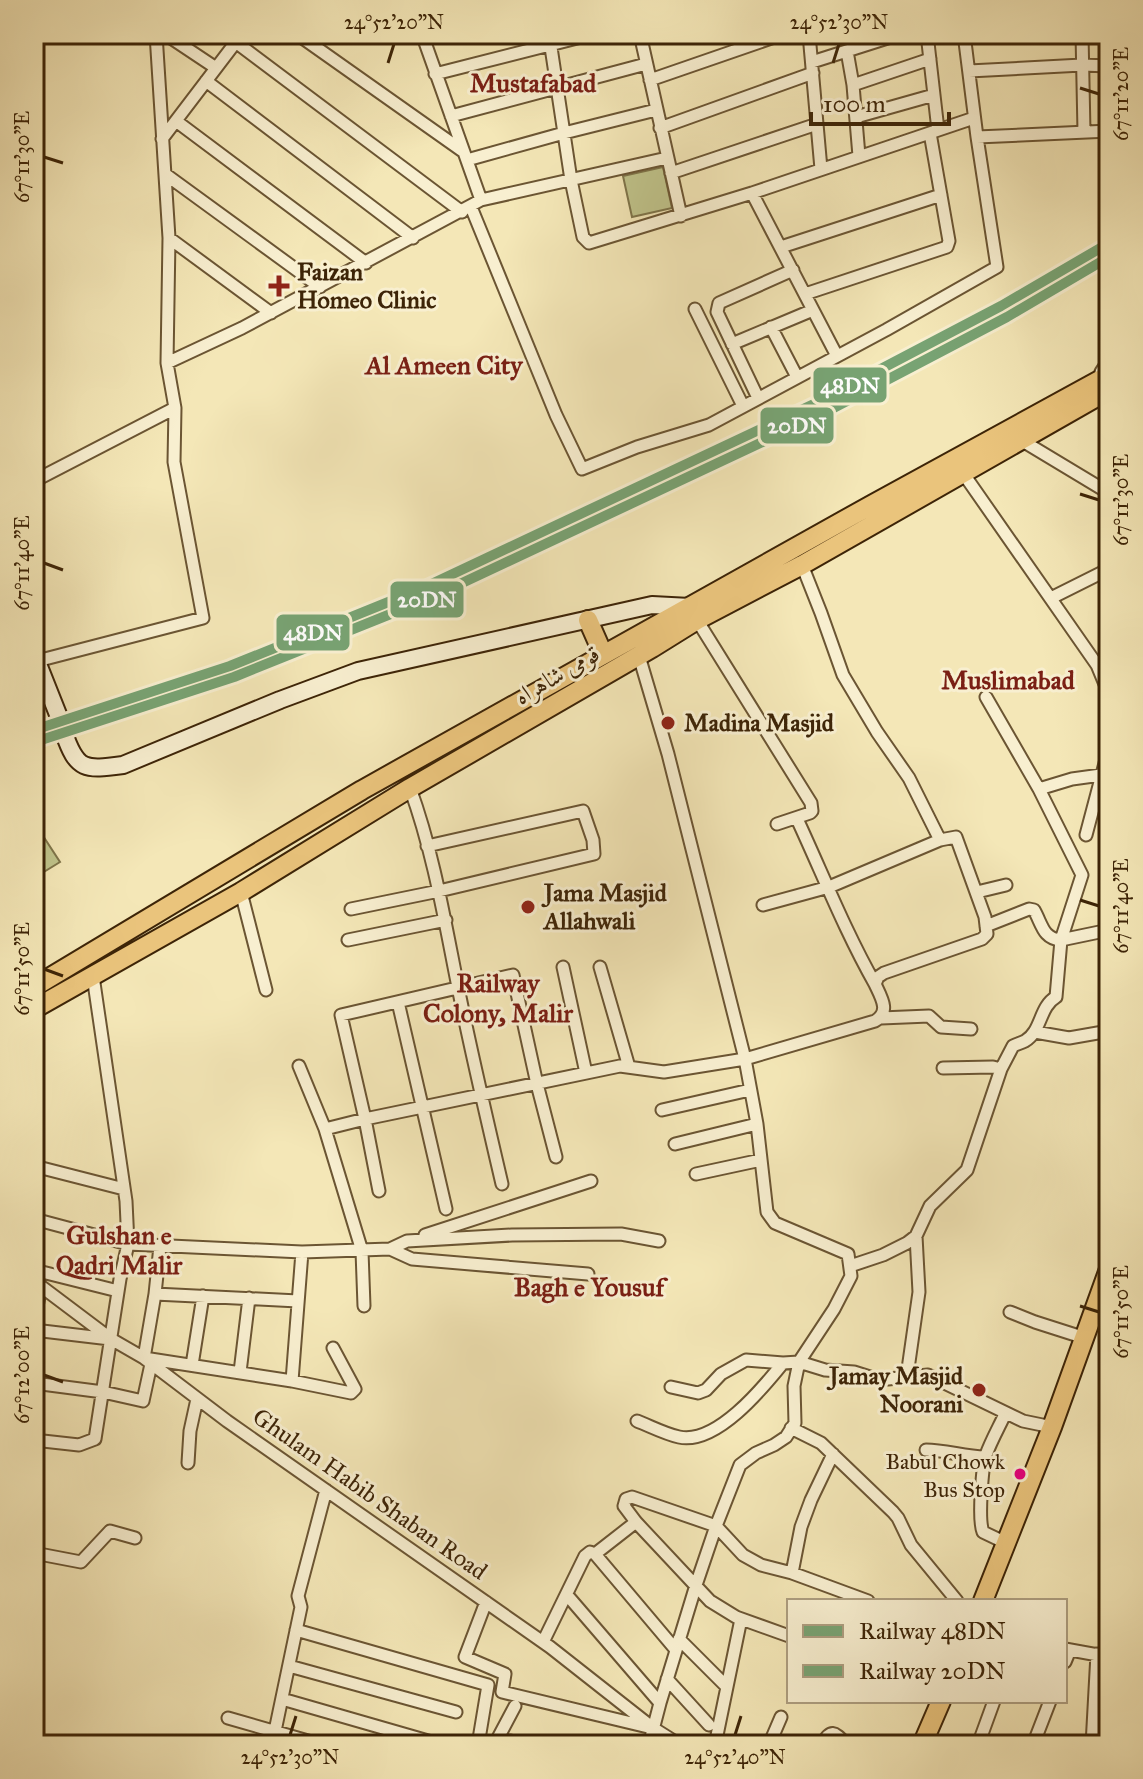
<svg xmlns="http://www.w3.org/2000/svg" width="1143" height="1779" font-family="'IM FELL Great Primer',Amiri,serif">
<rect width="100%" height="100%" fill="#f4e7b7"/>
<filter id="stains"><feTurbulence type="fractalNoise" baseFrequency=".0025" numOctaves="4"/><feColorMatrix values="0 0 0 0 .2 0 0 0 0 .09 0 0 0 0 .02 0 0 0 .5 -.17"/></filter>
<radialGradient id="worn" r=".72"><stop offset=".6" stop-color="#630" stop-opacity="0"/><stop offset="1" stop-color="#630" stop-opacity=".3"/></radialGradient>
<path fill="#c0c48b" stroke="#7e7449" stroke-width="2" d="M663,167L672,208L632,217L623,176Z
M34,822L60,862L34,878Z"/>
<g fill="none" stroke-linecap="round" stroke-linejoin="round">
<g stroke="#6b5533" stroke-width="15">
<path id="minor" d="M165,34L216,68
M225,34L462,212
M297,34L464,152
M422,34L481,200
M549,34L571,180L583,237L589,243L752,193L974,118
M640,34L681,216
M809,34L821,169
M927,34L938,130
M1082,34L1084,132
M847,51L853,85L859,156
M812,62L900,34
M969,71L1082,65L1109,66
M435,74L593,34
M650,80L783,34
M206,81L413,238
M853,85L930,59
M451,116L646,64
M856,117L934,95
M176,121L366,263
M660,128L813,73
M977,137L1109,131
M162,139L242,34
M467,160L564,133L656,110
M671,173L817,124
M165,174L320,287
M752,193L837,356
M471,207L556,415L582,469L637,447L709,425L886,330L997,267L977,137L964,34
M169,238L271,313
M781,247L941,195
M805,294L947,247L949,241L930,133
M695,309L743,406
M771,327L797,377
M732,344L813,310
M167,363L242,328L481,200L667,158
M1101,372L1109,360
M758,398L717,312L719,303L793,270
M1021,440L1109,493
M963,473L1097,665L1109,694
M34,481L175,408
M802,565L821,613L843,675L877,732L909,778L940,840
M1051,598L1109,569
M697,620L811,803L812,811L810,813L777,824
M37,661L203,618L174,462L175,408L167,363L169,238L156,34
M986,697L1039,789L1082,875L1061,940L1056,997C1039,1007 1042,1031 1025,1041C1021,1043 1017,1044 1013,1046L1001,1069
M410,788C434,854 445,923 459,992C472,1056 487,1120 502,1184
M1039,789L1072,779L1101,775
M798,821C823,875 845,931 875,984
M1086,835L1109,748
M241,892L266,990
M977,892L1006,885
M351,909L439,891L594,854L593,840L583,811L427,846
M986,926L1029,909L1034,910C1042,924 1043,939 1061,940L1109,930
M348,940L446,920
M563,967L586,1073
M600,967L629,1067
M398,1002L446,1209
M881,1018L929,1016L941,1027L971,1029
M1035,1032L1069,1038L1109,1031
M299,1066L325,1129L362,1251L364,1306
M662,1110L750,1090
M325,1129L365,1119L620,1066L664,1072L745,1059L668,754L639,656
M675,1144L757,1124
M34,1166L124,1189
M696,1174L761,1160
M379,1191L365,1119L341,1015L513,975L537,1084L556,1157
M34,1219L128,1244L302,1252L390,1249L407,1241L512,1235L621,1234L659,1241
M425,1235L591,1181
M160,1246L155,1294L144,1358L292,1381L351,1393L355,1389L333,1348
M390,1249L412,1259L588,1274
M850,1266L883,1255L907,1243L916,1236L930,1206L967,1170L1001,1069L993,1067L943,1068
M34,1270L118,1291
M34,1281L111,1339L144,1358L227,1421L550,1647L653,1728L680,1745
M155,1294L298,1301
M1010,1312L1035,1322L1085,1338
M34,1322L41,1286
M34,1330L110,1339
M192,1365L203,1296
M240,1372L249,1298
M907,1376L919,1292L916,1236
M292,1381L302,1252
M34,1383L103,1392L143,1401L151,1364
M671,1387L698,1393L706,1390L721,1374L746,1360L783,1363
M1005,1414C999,1427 991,1441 986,1455C982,1468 978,1520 983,1532L1006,1543
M637,1421C650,1426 665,1434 679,1437C716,1445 762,1389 783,1363L799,1362L825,1370L854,1372L876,1379H888L928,1375L1023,1421L1052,1427
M791,1428L821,1443L893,1512L898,1518L911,1545L957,1601
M34,1440L79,1445L95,1439L120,1279L128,1244L126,1201L93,976
M926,1450C946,1450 965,1457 985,1457
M188,1463L190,1431L197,1399
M34,1553L81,1562L110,1531L135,1538
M595,1554L676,1650
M792,1573L801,1527L811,1500L833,1454
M567,1595L660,1703
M486,1602L465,1657L505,1674L502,1692L648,1727
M296,1630L488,1685L478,1745
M789,1636L736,1617L710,1601L636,1522L624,1506L626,1499L632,1497L716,1526L743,1555L761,1565L792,1573L868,1601
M679,1639L727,1687
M543,1642L585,1556L590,1552L595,1554L636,1522
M1065,1649L1109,1657
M1065,1662L1070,1650
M289,1666L456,1712
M667,1679L709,1725
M282,1699L442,1745
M228,1718L322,1745
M275,1731L301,1607L298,1596L326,1490
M498,1738L527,1745
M496,1745L498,1738L515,1706
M649,1745L660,1703L696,1585L716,1526L740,1465L756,1453L774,1445L786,1437L795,1423L794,1386L799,1362L834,1309L851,1276L848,1254L775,1223L767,1212L757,1124L745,1059L875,1021C891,1012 881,997 875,984L878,977L884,973L982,939L987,934L985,917L956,837L940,840L829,887L763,905
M715,1745L741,1619
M769,1745L781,1717
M822,1745C831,1726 836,1734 847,1745
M978,1745L994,1701
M1033,1745L1050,1701
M1092,1745L1097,1654"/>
</g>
<g stroke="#3d2407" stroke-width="20">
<path id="secondary" d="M34,654L59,717
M64,733C77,771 85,770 123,765L280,700L358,671L652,605L690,607L691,609"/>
</g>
<g stroke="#3d2407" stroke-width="22">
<path id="primary" d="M983,1601L1052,1427L1109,1269
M922,1745L941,1701"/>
</g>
<g stroke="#3d2407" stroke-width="22">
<path id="trunk" d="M588,620L603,654
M34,987L362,790L873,504L1109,375
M34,1009L241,892L410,788L652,648L697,620L802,565L1109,390"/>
</g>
<use href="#minor" stroke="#f8efd0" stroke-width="11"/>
<use href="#secondary" stroke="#f8efd0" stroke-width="16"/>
<use href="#primary" stroke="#eac47c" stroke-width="18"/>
<use href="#trunk" stroke="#eac47c" stroke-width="18"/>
<path stroke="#3d2407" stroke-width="3" stroke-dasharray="14 14" stroke-linecap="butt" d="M34,738C134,706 233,676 331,637C417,603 500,562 584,522C763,439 938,351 1109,252"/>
<g stroke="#f8efd0" stroke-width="16">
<path id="rail-1" d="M34,730L230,666L423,588L816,403L1001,306L1109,243"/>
</g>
<g stroke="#f8efd0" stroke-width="16">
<path id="rail-2" d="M38,741L234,677L428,599L822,414L1007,317L1109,257"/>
</g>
<use href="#rail-1" stroke="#78a373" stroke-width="10"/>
<use href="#rail-2" stroke="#78a373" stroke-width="10"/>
</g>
<path fill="none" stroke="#3d2407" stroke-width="3" d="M388,63L394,44M833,63L839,44M1080,88L1099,94M44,157L63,163M1080,494L1099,500M44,563L63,570M1080,900L1099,906M44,969L63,976M1080,1306L1099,1312M44,1375L63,1382M290,1735L296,1716M735,1735L741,1716"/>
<g fill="#8f2418" stroke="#f8efd0" stroke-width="3">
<path d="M275 274h8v8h8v8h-8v8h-8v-8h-8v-8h8z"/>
<circle cx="668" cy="723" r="8"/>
<circle cx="528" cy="907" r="8"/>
<circle cx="979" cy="1390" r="8"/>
</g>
<circle fill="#e5007d" stroke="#f8efd0" stroke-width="3" cx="1020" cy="1474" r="7"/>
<g text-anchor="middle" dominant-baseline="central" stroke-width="6" stroke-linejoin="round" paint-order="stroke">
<g font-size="22" fill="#3d2407" stroke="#f8efd0" text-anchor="end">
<text x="1005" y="1461">Babul Chowk<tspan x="1005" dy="28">Bus Stop</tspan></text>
</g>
<g font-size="24" font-weight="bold" fill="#3d2407" stroke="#f8efd0" text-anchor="start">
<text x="297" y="272">Faizan<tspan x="297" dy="28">Homeo Clinic</tspan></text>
<text x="684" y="723">Madina Masjid</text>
<text x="544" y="893">Jama Masjid<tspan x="544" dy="28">Allahwali</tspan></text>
<text x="963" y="1376" text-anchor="end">Jamay Masjid<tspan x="963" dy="28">Noorani</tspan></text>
</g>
<g font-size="24" fill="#3d2407" stroke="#f8efd0">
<text transform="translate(557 675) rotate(-30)">قومی شاہراہ</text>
<text transform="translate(370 1494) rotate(35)">Ghulam Habib Shaban Road</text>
</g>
<g font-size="26" font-weight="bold" fill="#7a1f14" stroke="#f8efd0">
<text x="533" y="83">Mustafabad</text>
<text x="444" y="365">Al Ameen City</text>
<text x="1008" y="680">Muslimabad</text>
<text x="498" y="983">Railway<tspan x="498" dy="30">Colony, Malir</tspan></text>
<text x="119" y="1235">Gulshan e<tspan x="119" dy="30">Qadri Malir</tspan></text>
<text x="589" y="1287">Bagh e Yousuf</text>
</g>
</g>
<g stroke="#f8efd0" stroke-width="3">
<rect x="812" y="366" width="76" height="38" rx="8" fill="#78a373"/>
<rect x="759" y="406" width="76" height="39" rx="8" fill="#78a373"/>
<rect x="389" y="580" width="76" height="39" rx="8" fill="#78a373"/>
<rect x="275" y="613" width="76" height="39" rx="8" fill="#78a373"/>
</g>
<g font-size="22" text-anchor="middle" font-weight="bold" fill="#fff">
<text x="850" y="393">48DN</text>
<text x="797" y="433">20DN</text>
<text x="427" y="607">20DN</text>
<text x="313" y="640">48DN</text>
</g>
<rect width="1143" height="1779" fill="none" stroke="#f4e7b7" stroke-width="88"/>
<rect x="787" y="1599" width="280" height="104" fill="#f8efd0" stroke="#ad9e80" stroke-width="2"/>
<rect x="803" y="1625" width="40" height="12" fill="#78a373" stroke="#ad9e80" stroke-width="2"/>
<text x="859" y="1639" font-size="24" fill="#3d2407">Railway 48DN</text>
<rect x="803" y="1665" width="40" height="12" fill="#78a373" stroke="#ad9e80" stroke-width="2"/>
<text x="859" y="1679" font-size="24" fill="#3d2407">Railway 20DN</text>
<path d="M811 112v12h138v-12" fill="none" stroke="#3d2407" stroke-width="4"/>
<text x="823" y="112" font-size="24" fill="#3d2407" stroke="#f8efd0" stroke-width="6" paint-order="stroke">100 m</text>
<rect x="44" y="44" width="1055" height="1691" fill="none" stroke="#3d2407" stroke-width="3"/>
<g font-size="20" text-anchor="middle" fill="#3d2407">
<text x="394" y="29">24°52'20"N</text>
<text x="839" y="29">24°52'30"N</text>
<text transform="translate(1121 94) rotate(-90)" y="7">67°11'20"E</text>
<text transform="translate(22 157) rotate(-90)" y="7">67°11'30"E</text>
<text transform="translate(1121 500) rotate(-90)" y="7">67°11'30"E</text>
<text transform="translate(22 563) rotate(-90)" y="7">67°11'40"E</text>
<text transform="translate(1121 906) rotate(-90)" y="7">67°11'40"E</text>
<text transform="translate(22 969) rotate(-90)" y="7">67°11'50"E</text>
<text transform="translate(1121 1312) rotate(-90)" y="7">67°11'50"E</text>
<text transform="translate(22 1375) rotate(-90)" y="7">67°12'00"E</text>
<text x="290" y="1764">24°52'30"N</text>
<text x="735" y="1764">24°52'40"N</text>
</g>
<rect width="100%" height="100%" filter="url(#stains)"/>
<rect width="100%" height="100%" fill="url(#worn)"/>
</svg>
